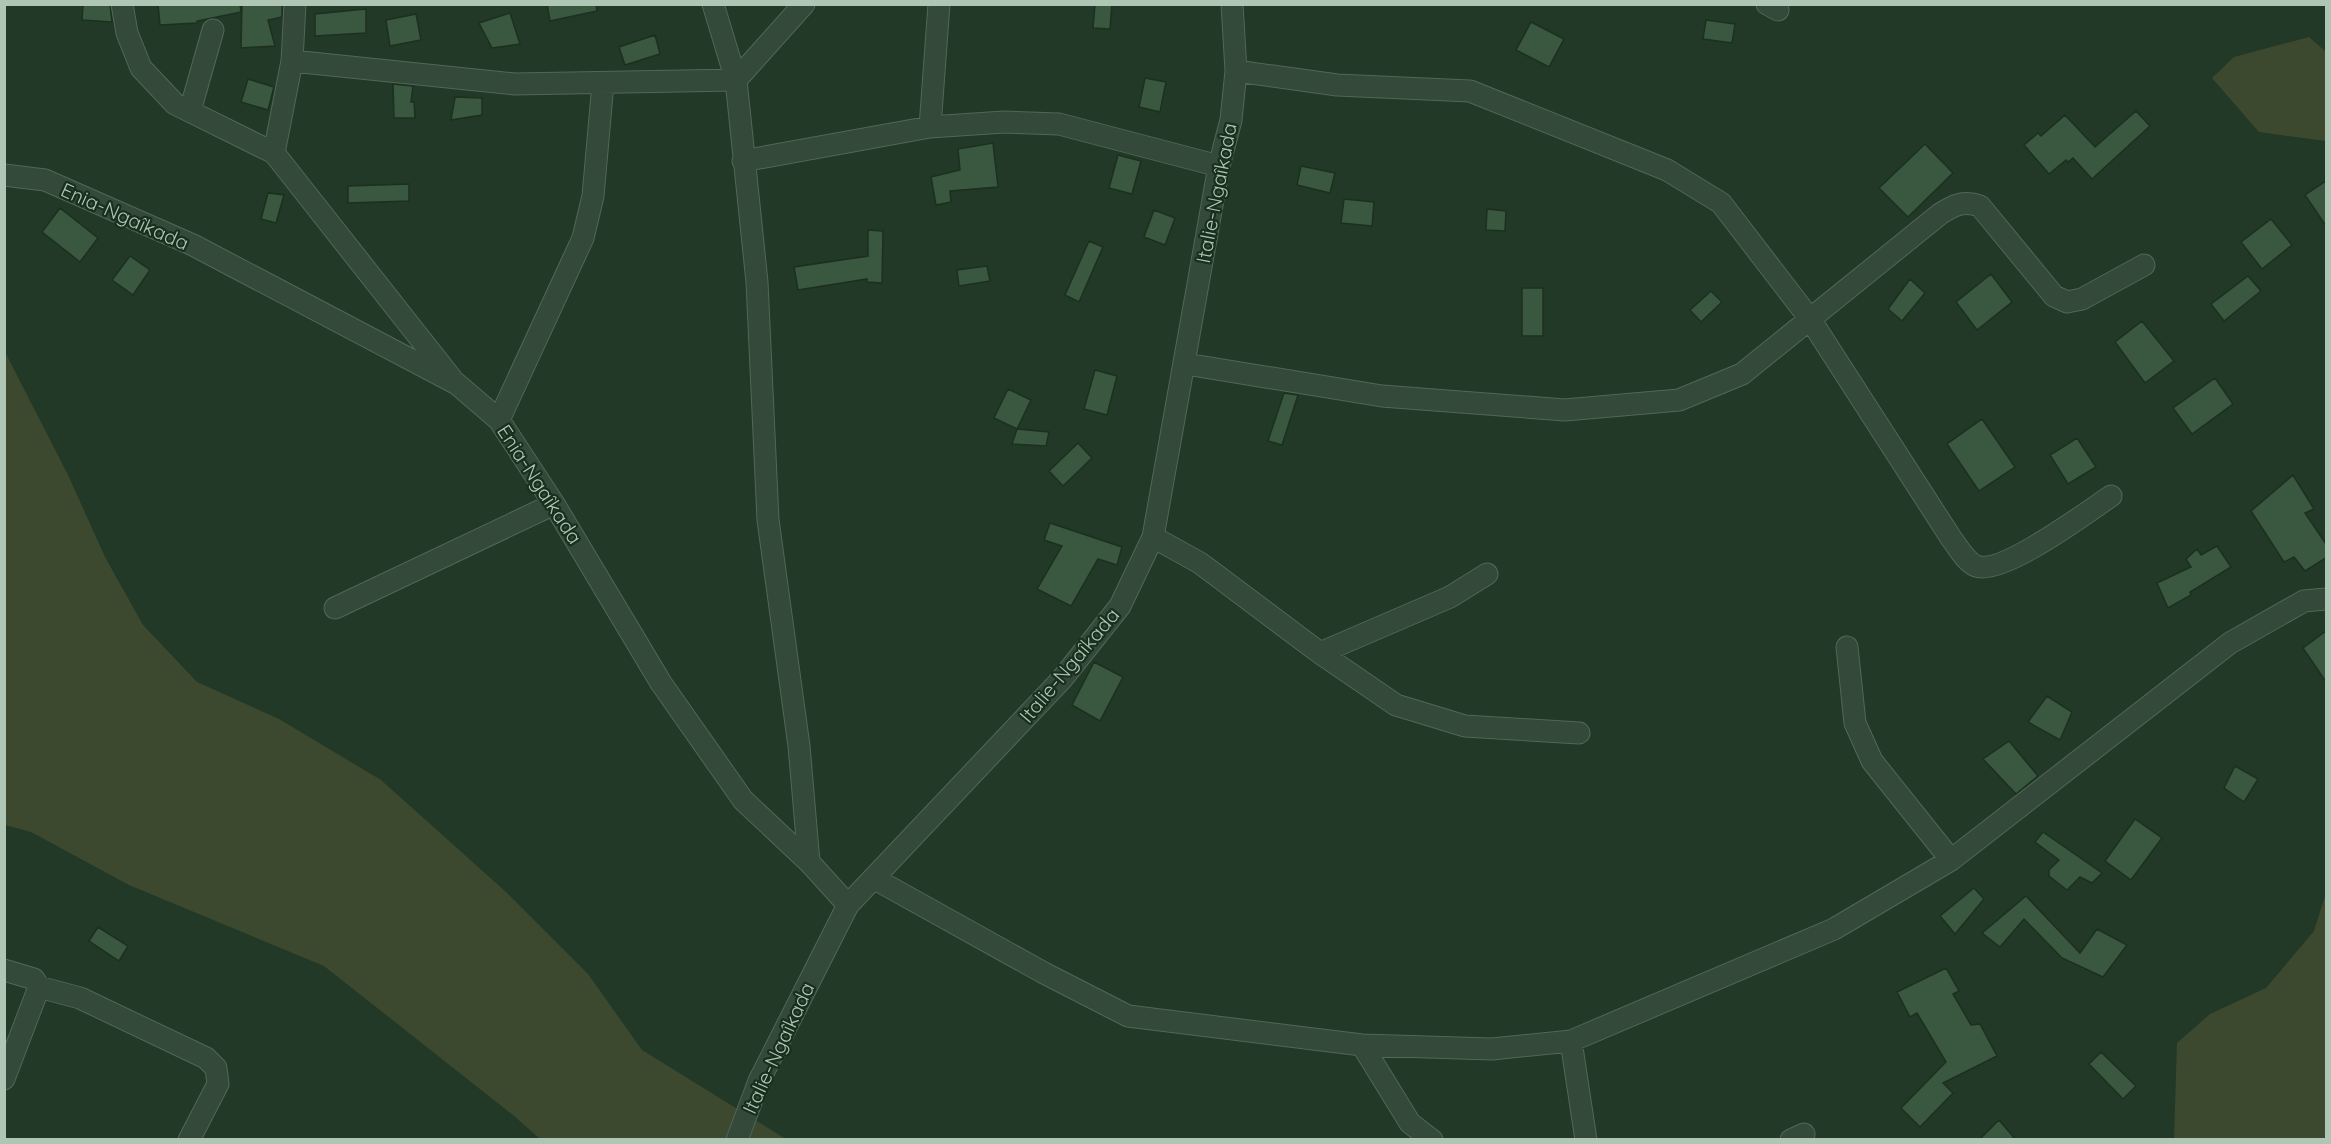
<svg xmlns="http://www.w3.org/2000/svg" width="2331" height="1144" font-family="Quicksand,sans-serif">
<rect width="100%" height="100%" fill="#213926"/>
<path fill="#3d492f" d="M2309,37L2326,52V141L2259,132L2212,78L2234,57Z
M4,350L68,475L105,557L143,625L197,682L279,719L381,780L506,892L588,974L642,1050L786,1139H540L513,1115L324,966L129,885L31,832L5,825Z
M2326,893V1139H2174L2177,1043L2210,1014L2266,988L2314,931Z"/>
<path fill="#3a5740" stroke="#1c3020" stroke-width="1.5" d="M83,4H110L112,22L82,20Z
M158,4H240L241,12L197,21V23L160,25Z
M242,4H282V17L268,20L275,46L241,48Z
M547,4H596L597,11L550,21Z
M1095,4H1112L1110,29L1093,28Z
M366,9V33L315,36V14Z
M510,13L520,44L492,48L479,23Z
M416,14L421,40L390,46L386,20Z
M1706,20L1735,24L1732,43L1703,39Z
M1531,22L1564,39L1549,67L1516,50Z
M655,35L660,54L625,65L619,47Z
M1145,78L1166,82L1160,112L1139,107Z
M248,79L274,87L268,110L241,102Z
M393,84L413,86L411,102H414L415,118H394Z
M455,97L482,98V115L451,120Z
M2136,111L2150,126L2092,179L2073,158L2068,162L2066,160L2049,174L2024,145L2038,133L2041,136L2065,115L2095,147Z
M993,143L998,187L950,191L951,202L936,205L931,177L960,170L958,149Z
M1925,144L1953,173L1908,217L1879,188Z
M1118,155L1141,161L1132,194L1109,188Z
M1301,166L1335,173L1330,193L1297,185Z
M2326,181V226L2305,195Z
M409,184V201L348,203V186Z
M268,193L284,195L276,223L261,219Z
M1344,199L1374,202L1372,226L1341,223Z
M60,208L98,238L80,262L42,232Z
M1487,209L1506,211L1505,231L1486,230Z
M1154,210L1175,218L1165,245L1144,237Z
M2271,219L2292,245L2262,269L2241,242Z
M868,230L883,231L882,283L867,282V279L798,290L794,267L868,256Z
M1089,241L1103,247L1079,302L1065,295Z
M130,256L150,270L133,295L112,280Z
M987,266L990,281L959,286L957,270Z
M1991,274L2012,302L1977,330L1956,302Z
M2248,276L2261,291L2224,321L2211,304Z
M1910,279L1925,293L1902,321L1888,309Z
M1522,288H1543V336H1522Z
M1711,291L1722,302L1701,322L1690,310Z
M2142,321L2174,361L2145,383L2115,342Z
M1095,370L1117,376L1107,415L1084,409Z
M2215,378L2233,404L2192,434L2173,408Z
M1008,389L1031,400L1017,429L994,418Z
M1284,393L1298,395L1282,445L1268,441Z
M1982,419L2015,467L1979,491L1947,444Z
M1017,429L1049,432L1046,446L1012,444Z
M2077,438L2096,467L2068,484L2050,455Z
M1078,443L1092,458L1063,486L1049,471Z
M2293,475L2314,509L2305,513L2326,544V558L2305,571L2294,557L2284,562L2251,511Z
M1050,523L1122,547L1117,565L1098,559L1071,606L1037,589L1062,546L1044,540Z
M2217,546L2231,567L2190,592L2191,595L2168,608L2157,583L2191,567L2186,559L2197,549L2201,555Z
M2326,631V682L2303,648Z
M1094,662L1123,677L1100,721L1072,705Z
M2047,696L2072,712L2060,740L2028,722Z
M2009,741L2038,776L2016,794L1983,759Z
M2235,766L2258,779L2244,802L2224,788Z
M2135,819L2162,838L2131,880L2105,861Z
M2043,832L2102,873L2092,883L2080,877L2067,890L2049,876V870L2059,860L2035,842Z
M1974,888L1984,899L1955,934L1940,916Z
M2026,896L2080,953L2097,929L2127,945L2103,977L2062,958L2024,919L2000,947L1982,933Z
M98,927L128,946L119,961L89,941Z
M1946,968L1959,991L1953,994L1971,1025L1980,1024L1997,1056L1943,1083L1953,1093L1920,1127L1901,1108L1946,1062L1917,1013L1910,1017L1897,992Z
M2101,1052L2136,1086L2123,1099L2089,1064Z
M1999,1120L2016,1140H1979Z"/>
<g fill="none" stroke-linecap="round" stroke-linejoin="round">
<g stroke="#526757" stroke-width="23">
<path id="minor" d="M122,4L127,33L141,68L175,104L274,153L452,379
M713,4L736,80L757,282L768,520L799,746L809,862
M1767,4L1778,10
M292,61L515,84L736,80L804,4
M1236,71L1337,85L1470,91L1667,170L1721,203L1810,319L1951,538C1958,547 1965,561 1976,566C2002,576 2087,512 2111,496
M190,111L213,30
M930,127L939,4
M274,153L292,61L295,4
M743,161L930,127L1004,122L1059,124L1219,166
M4,175L45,180L193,245L457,384L499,420L554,504L661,683L743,800L809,862L848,905
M1186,364L1382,396L1565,410L1679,400L1742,374L1940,214C1954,205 1964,200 1980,206L2054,296L2067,302L2082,299L2144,265
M499,420L583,238L593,196L603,83
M1153,537L1200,563L1320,653L1396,705L1465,726L1579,733
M335,608L554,504
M1847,647L1855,723L1872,761L1951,860
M1320,653L1450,597L1487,574
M875,879L1044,973L1128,1016L1362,1045L1492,1049L1571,1041L1834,929L1951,860L2230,643L2304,601L2326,599
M4,970L34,979L39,987L4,1079
M39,987L80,998L206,1058L216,1068L218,1084L189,1140
M1571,1041L1586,1140
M1362,1045L1410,1123L1432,1140
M737,1140L759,1081L848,905L1062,679L1120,606L1153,537L1219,166L1231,120L1236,71L1232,4
M1791,1140L1804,1134"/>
</g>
<use href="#minor" stroke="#344939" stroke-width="21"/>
</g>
<g text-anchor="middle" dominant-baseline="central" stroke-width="4.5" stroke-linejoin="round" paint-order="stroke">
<g font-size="20" fill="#afc6b5" stroke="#1a2e1e">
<text transform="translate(1216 193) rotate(-79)">Italie-Ngaîkada</text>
<text transform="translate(125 216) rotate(24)">Enia-Ngaîkada</text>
<text transform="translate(540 484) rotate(57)">Enia-Ngaîkada</text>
<text transform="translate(1069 665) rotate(-50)">Italie-Ngaîkada</text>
<text transform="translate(778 1048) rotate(-65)">Italie-Ngaîkada</text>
</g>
</g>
<rect width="2331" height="1144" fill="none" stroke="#afc6b5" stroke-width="12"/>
</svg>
